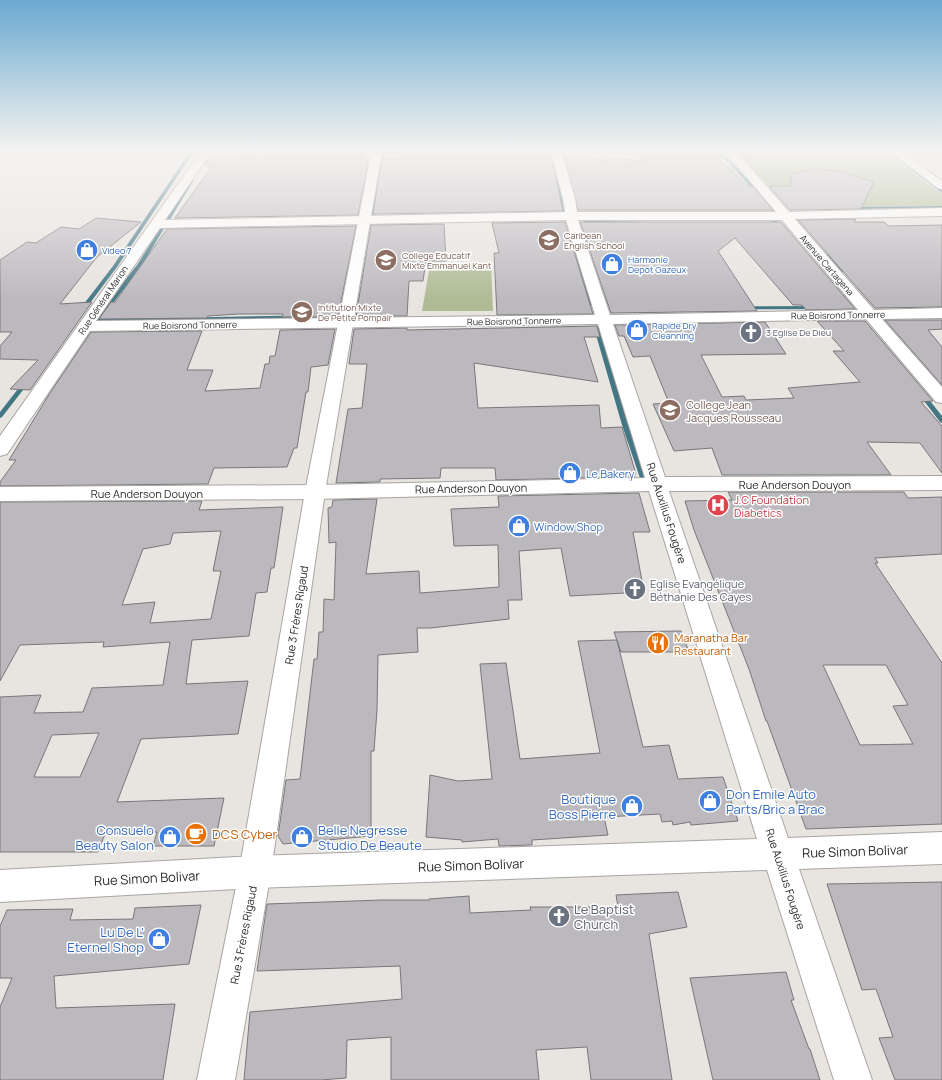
<svg xmlns="http://www.w3.org/2000/svg" width="942" height="1080" font-family="Manrope,sans-serif">
<rect width="100%" height="100%" fill="#e8e4e0"/>
<path fill="#aebb94" d="M737,152H885L942,194V206L787,207Z
M491,263L493,311H422L430,265Z"/>
<g fill="none" stroke-linecap="round" stroke-linejoin="round">
<path fill="#447784" fill-rule="evenodd" d="M191,150H195L117,267L84,311H80V309L113,266Z
M530,150H549L553,164L551,165L549,164L546,152L385,154L375,214L373,215L371,214L380,154L383,152Z
M562,150H715L727,157L777,211L773,214L762,215V213L772,211L725,159L713,152Z
M735,150H888L942,190V193L886,151L736,152L734,151Z
M905,150H942V151L906,152L904,151Z
M321,152L364,153L363,169L361,170L359,169L361,155L320,154Z
M554,178L557,179L567,214L563,213Z
M191,179L194,180L169,221H165V220Z
M942,206V208L851,209L849,208L851,207Z
M773,217L849,307V309L612,310L584,221L586,220ZM770,219L843,306L616,307L589,222Z
M163,226L165,227L141,267L102,317V319L325,315L328,317L325,319L98,322L96,317L137,265L161,227Z
M572,243L576,244L593,305L592,306L587,305Z
M827,254H831L845,270V272H841L827,256Z
M595,327L600,328L628,425L649,481L648,483H642L641,481L622,425L594,328Z
M27,379L30,381L2,417L0,418V412L25,380Z
M921,391L923,392L942,416V423L940,422L918,393Z"/>
</g>
<path fill="#bbb9be" stroke="#78777b" fill-rule="evenodd" d="M648,151L709,152L715,158H718L725,166H728L747,186H753L773,210H578L564,156H577L605,161L606,158L645,161L638,153Z
M456,152L551,155L563,211L373,214L382,158L434,157L433,153Z
M359,154V158H369L358,215L175,218L210,169L205,164L210,157Z
M815,169L839,171L874,182L861,209L790,210L769,186H790L792,174Z
M96,218L141,222L97,257L60,304L92,302L30,390L10,389L38,360L0,359V346L12,332H0V260L27,242L36,243L61,227L79,229Z
M856,219L854,222H884L889,226L942,225V307L875,308L798,220Z
M565,222L593,314L497,315L494,253H499L492,223Z
M580,222H781L855,309L806,310L802,305H793L735,238L718,251L757,311L611,313Z
M444,224L446,261H426L423,281H409L407,316H356L371,225Z
M356,226L338,317H282L283,314H238L208,316L207,318L99,319L111,302H115L167,229Z
M885,320H942V329L928,330L942,347V385Z
M817,321H865L933,401L921,402L942,426V473L920,443L867,442L891,475H722L712,448L674,451L653,404L669,403L650,356L633,357L624,336H619L615,325L765,322L786,354L701,355L722,397L744,396L746,400L794,398L788,388L860,382L833,351H844Z
M597,326L600,337H584L598,382L474,363L478,408L599,405L601,428L622,427L636,474H634L635,477L496,480L495,468H441L440,478L380,479V482L336,483L348,409L362,408L367,364H349L354,329L407,328V330Z
M335,329L328,365L311,367L308,392H306L297,448H294L287,467L214,468L208,484L0,486V482L16,460H9L50,393L91,332L202,331L187,370H213L205,391L260,388L265,364H269L270,356H275L280,330Z
M728,492H904L908,498L942,497V554L875,558L878,563H875L942,663V824L806,829L767,721H766L749,669L694,530L685,501L732,500ZM823,665H886L908,705L893,706L913,744L860,745Z
M639,493L650,532H633L644,592L570,596L561,548L519,551L522,600H508L509,619L431,628H417L418,652L378,655L377,710L374,751H371V836L283,844L278,836L286,780L300,779L314,659H317L319,632H323L324,599L334,600L336,542L329,543L328,508L332,507L333,500L377,499L366,574L419,571L420,593L499,587L498,545L454,546L451,509L499,507L498,496Z
M202,501L199,510L283,507L274,568H271L267,592L256,593L249,636L192,640L186,684L248,681L238,734L141,739L117,802L224,798L214,846H153L157,832L105,834L98,852H0V697L41,695L34,713L83,712L92,688L163,685L170,642L103,647L104,642L20,645L0,681V502ZM221,531L213,571H221L211,619L150,623L155,602L122,605L143,549L170,544L173,533ZM99,733L80,777H34L52,735Z
M681,631L689,652H621L614,632Z
M617,640L643,747L669,745L678,779L723,777L738,821L691,825L690,822L673,825L672,821L662,822L660,814L604,817L608,835L532,840V845H529L499,846L498,839L462,842V840L426,837L430,775L458,781L492,779L480,664L506,663L520,759L600,753L578,641Z
M942,882V1080H895L879,1038L893,1037L876,989L862,990L827,884Z
M678,892L687,927L649,934L672,1080H591L587,1047L536,1050L539,1080H391V1037L347,1040L346,1078L321,1080H244L250,1012L402,999L400,966L257,971L267,904L382,900H429V899L469,896L470,913L531,910L530,907H618L616,895Z
M201,905L189,964L54,976L56,1008L175,1004L163,1080H0V1007L12,978H0V926L7,910L73,909L70,920L133,919L135,908Z
M786,972L794,1000H791L809,1049H810L820,1080H713L690,978Z"/>
<g fill="none" stroke-linecap="round" stroke-linejoin="round">
<g stroke="#a9a5a2" stroke-width="2">
<path id="minor" d="M202,150H358L353,153L209,155L165,220L565,212L563,199L551,150H561L575,199L577,212H776L724,150H735L789,212L942,208V216L795,219L874,310L942,308V318L882,319L942,387V403L936,402L866,319L613,324L665,477L942,476V490L669,491L788,838L942,832V864L799,869L872,1080H834L767,870L255,888L0,902V870L255,856L757,839L649,491L315,499L0,501V487L315,485L645,478L598,324L90,331L7,454L0,456V436ZM566,220L595,315L96,321L160,228ZM578,220H782L858,310L610,315Z"/>
</g>
<g stroke="#a9a5a2" stroke-width="2">
<path id="tertiary" d="M372,150H382L325,492L271,872L235,1080H197L239,872L305,492Z
M888,150H900L942,181V189L938,188Z"/>
</g>
<use href="#minor" fill="#fff" fill-rule="evenodd"/>
<use href="#tertiary" fill="#fff" fill-rule="evenodd"/>
</g>
<linearGradient id="sky" x2="0" y2="1"><stop stop-color="#6aa9d0"/><stop offset="0.5" stop-color="#f5f3f1"/><stop offset="1" stop-color="#f5f3f1" stop-opacity="0"/></linearGradient>
<rect width="942" height="301" fill="url(#sky)"/>
<defs>
<g id="school-disc" transform="scale(1.15)"><circle r="9.5" fill="#8d6e63" stroke="#fff"/><path d="M0-5L7-2L0 1L-7-2ZM-4 1L0 2.5L4 1V4Q0 6-4 4Z" fill="#fff"/></g>
<g id="shop-disc" transform="scale(1.15)"><circle r="9.5" fill="#3f7fe0" stroke="#fff"/><path d="M-5-2.5h2.3a2.7 3.5 0 0 1 5.4 0H5L5.5 6h-11ZM-1.5-2.5h3a1.5 2.3 0 0 0-3 0Z" fill="#fff"/></g>
<g id="church-disc" transform="scale(1.15)"><circle r="9.5" fill="#6b7280" stroke="#fff"/><path d="M-1.2-6h2.4v3.5h3.3v2.4h-3.3V6h-2.4V-.1h-3.3v-2.4h3.3Z" fill="#fff"/></g>
<g id="hospital-disc" transform="scale(1.15)"><circle r="9.5" fill="#e0444e" stroke="#fff"/><path d="M-5-5h3v3.5h4V-5h3V5h-3V1.5h-4V5h-3Z" fill="#fff"/></g>
<g id="restaurant-disc" transform="scale(1.15)"><circle r="9.5" fill="#e8710a" stroke="#fff"/><path d="M-5-6h1v4h1v-4h1v4h1v-4h1v5L-1.5 .5V6h-2V.5L-5-1ZM5-6V6H3V1.5H1.5Q1.5-4 5-6Z" fill="#fff"/></g>
<g id="cafe-disc" transform="scale(1.15)"><circle r="9.5" fill="#e8710a" stroke="#fff"/><path d="M-5.5-4.5H6V0H3Q3 3.5 0 3.5H-2.5Q-5.5 3.5-5.5 0ZM3-3.2v2h1.7v-2ZM-6 4.5H4V6H-6Z" fill="#fff"/></g>
</defs>
<g fill-rule="evenodd">
<use href="#school-disc" x="549" y="240"/>
<use href="#shop-disc" x="87" y="250"/>
<use href="#school-disc" x="386" y="260"/>
<use href="#shop-disc" x="612" y="264"/>
<use href="#school-disc" x="302" y="312"/>
<use href="#shop-disc" x="637" y="330"/>
<use href="#church-disc" x="751" y="332"/>
<use href="#school-disc" x="670" y="410"/>
<use href="#shop-disc" x="570" y="473"/>
<use href="#hospital-disc" x="718" y="505"/>
<use href="#shop-disc" x="519" y="526"/>
<use href="#church-disc" x="635" y="589"/>
<use href="#restaurant-disc" x="658" y="643"/>
<use href="#shop-disc" x="710" y="801"/>
<use href="#shop-disc" x="632" y="806"/>
<use href="#cafe-disc" x="196" y="834"/>
<use href="#shop-disc" x="170" y="837"/>
<use href="#shop-disc" x="302" y="837"/>
<use href="#church-disc" x="559" y="916"/>
<use href="#shop-disc" x="159" y="939"/>
</g>
<g text-anchor="middle" dominant-baseline="central" stroke-width="3" stroke-linejoin="round" paint-order="stroke">
<g font-size="9" fill="#785e54" stroke="#fff" text-anchor="start">
<text x="564" y="235">Caribean<tspan x="564" dy="10">English School</tspan></text>
<text x="402" y="255">College Educatif<tspan x="402" dy="10">Mixte Emmanuel Kant</tspan></text>
<text x="318" y="307">Intitution Mixte<tspan x="318" dy="10">De Petite Pompair</tspan></text>
</g>
<g font-size="9" fill="#366cbe" stroke="#fff" text-anchor="start">
<text x="102" y="250">Video 7</text>
<text x="628" y="259">Harmonie<tspan x="628" dy="10">Depot Gazeux</tspan></text>
<text x="652" y="325">Rapide Dry<tspan x="652" dy="10">Cleanning</tspan></text>
</g>
<g font-size="9" fill="#2c2a29" stroke="#fff">
<text transform="translate(827 265) rotate(49)">Avenue Cartagena</text>
<text transform="translate(103 300) rotate(-56)">Rue Général Marion</text>
<text transform="translate(838 315) rotate(-1)">Rue Boisrond Tonnerre</text>
<text transform="translate(514 321) rotate(-1)">Rue Boisrond Tonnerre</text>
<text transform="translate(190 325) rotate(-1)">Rue Boisrond Tonnerre</text>
</g>
<g font-size="9" fill="#5b616d" stroke="#fff" text-anchor="start">
<text x="766" y="332">3 Eglise De Dieu</text>
</g>
<g font-size="11" fill="#785e54" stroke="#fff" text-anchor="start">
<text x="686" y="404">College Jean<tspan x="686" dy="13">Jacques Rousseau</tspan></text>
</g>
<g font-size="11" fill="#366cbe" stroke="#fff" text-anchor="start">
<text x="586" y="473">Le Bakery</text>
<text x="534" y="526">Window Shop</text>
</g>
<g font-size="11" fill="#2c2a29" stroke="#fff">
<text x="795" y="484">Rue Anderson Douyon</text>
<text transform="translate(471 488) rotate(-1)">Rue Anderson Douyon</text>
<text x="147" y="493">Rue Anderson Douyon</text>
<text transform="translate(667 513) rotate(72)">Rue Auxilius Fougère</text>
<text transform="translate(296 615) rotate(-81)">Rue 3 Frères Rigaud</text>
<text transform="translate(786 879) rotate(72)">Rue Auxilius Fougère</text>
<text transform="translate(243 935) rotate(-79)">Rue 3 Frères Rigaud</text>
</g>
<g font-size="11" fill="#be3a42" stroke="#fff" text-anchor="start">
<text x="734" y="499">J.C Foundation<tspan x="734" dy="13">Diabetics</tspan></text>
</g>
<g font-size="11" fill="#5b616d" stroke="#fff" text-anchor="start">
<text x="650" y="583">Eglise Evangélique<tspan x="650" dy="13">Béthanie Des Cayes</tspan></text>
</g>
<g font-size="11" fill="#c56008" stroke="#fff" text-anchor="start">
<text x="674" y="637">Maranatha Bar<tspan x="674" dy="13">Restaurant</tspan></text>
</g>
<g font-size="13" fill="#366cbe" stroke="#fff" text-anchor="end">
<text x="726" y="794" text-anchor="start">Don Emile Auto<tspan x="726" dy="15">Parts/Bric a Brac</tspan></text>
<text x="616" y="799">Boutique<tspan x="616" dy="15">Boss Pierre</tspan></text>
<text x="154" y="830">Consuelo<tspan x="154" dy="15">Beauty Salon</tspan></text>
<text x="318" y="830" text-anchor="start">Belle Negresse<tspan x="318" dy="15">Studio De Beaute</tspan></text>
<text x="144" y="932">Lu De L'<tspan x="144" dy="15">Eternel Shop</tspan></text>
</g>
<g font-size="13" fill="#c56008" stroke="#fff" text-anchor="start">
<text x="212" y="834">DCS Cyber</text>
</g>
<g font-size="13" fill="#2c2a29" stroke="#fff">
<text transform="translate(855 851) rotate(-2)">Rue Simon Bolivar</text>
<text transform="translate(471 865) rotate(-2)">Rue Simon Bolivar</text>
<text transform="translate(147 878) rotate(-3)">Rue Simon Bolivar</text>
</g>
<g font-size="13" fill="#5b616d" stroke="#fff" text-anchor="start">
<text x="574" y="909">Le Baptist<tspan x="574" dy="15">Church</tspan></text>
</g>
</g>
</svg>
